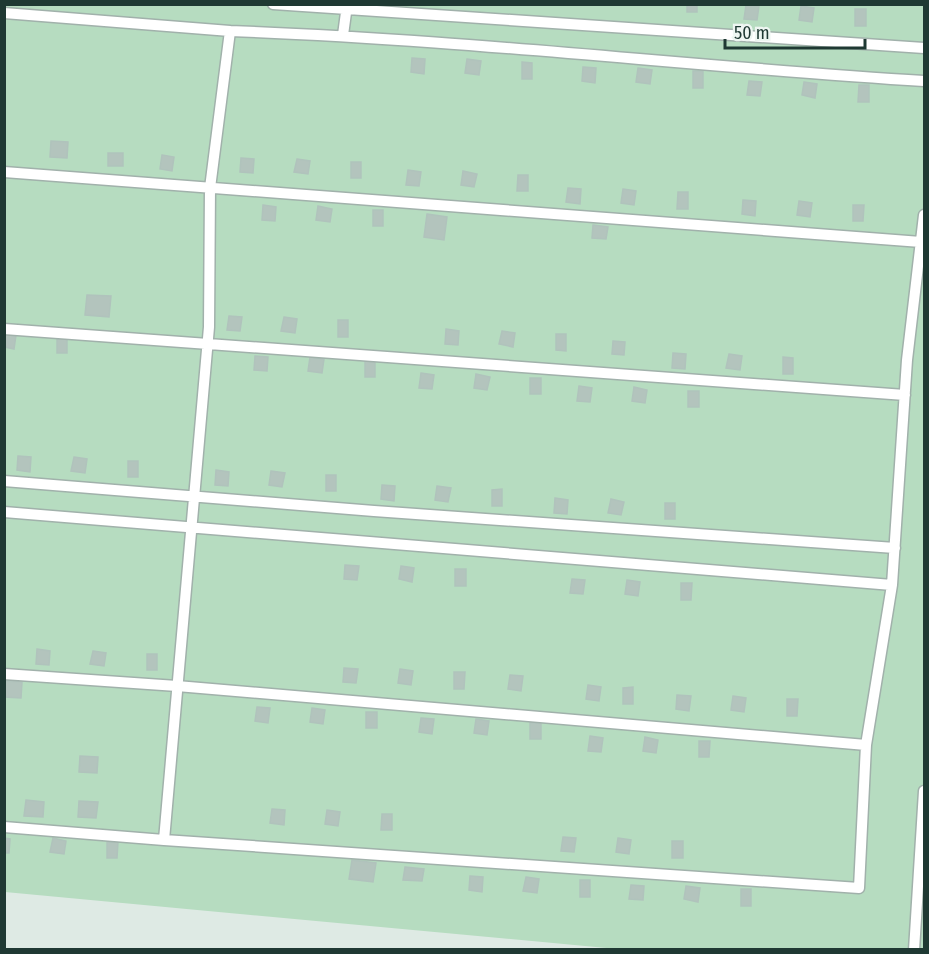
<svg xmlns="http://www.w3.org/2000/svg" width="929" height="954" font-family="'Fira Sans Condensed',sans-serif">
<rect width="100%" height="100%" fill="#deeae4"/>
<path fill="#b6dcc0" d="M4,5H924V949H617L5,892Z"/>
<path fill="#b3c4bd" stroke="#b0c3bc" stroke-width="1.5" d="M687,4H697V12H687Z
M746,5L759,6L757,20L744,19Z
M801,6L814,8L812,22L799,20Z
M855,9H866V26H855Z
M412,58L425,59L424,74L411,72Z
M467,59L481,61L479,75L465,73Z
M522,62L532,63V79H522Z
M583,67L596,68L595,83L582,81Z
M638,68L652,70L650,84L636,82Z
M693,71H703V88H693Z
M749,81L762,82L760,96L747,95Z
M804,82L817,84L815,98L802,95Z
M859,85H869V102H858Z
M51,141L68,142L67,158L50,157Z
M108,153H123V166H108Z
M162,155L174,157L172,171L160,169Z
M241,158L254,159L253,173L240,172Z
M297,159L310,161L308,174L294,172Z
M351,162H361V178H351Z
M408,170L421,172L419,186L406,185Z
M463,171L477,174L474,187L461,185Z
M518,175H528V191H517Z
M568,188L581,189L580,204L566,202Z
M623,189L636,191L634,205L621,203Z
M678,192H688V209H677Z
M743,200L756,201L755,216L742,214Z
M799,201L812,203L810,217L797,215Z
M263,205L276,207L275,221L262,220Z
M853,205H864L863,221H853Z
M318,206L332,209L330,222L316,220Z
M373,210H383V226H373Z
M427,214L447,217L444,240L424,237Z
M593,225L608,227L606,239L592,238Z
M87,295L111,296L109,317L85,315Z
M229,316L242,317L240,331L227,330Z
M284,317L297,319L295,333L281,331Z
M338,320H348V337H338Z
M446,329L459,331L458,345L445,344Z
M502,331L515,333L513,347L499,344Z
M4,333L16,335L14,349L4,347Z
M556,334H566V351L556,350Z
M57,336H67V353H57Z
M613,341L625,342L624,355L612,354Z
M673,353L686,354L685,369L672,368Z
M729,354L742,356L740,370L726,368Z
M255,356L268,357L267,371L254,370Z
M310,357L324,359L322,373L308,371Z
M783,357L793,358V374H783Z
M365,360H375V377H365Z
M421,373L434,375L432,389L419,388Z
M476,374L490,377L487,390L474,388Z
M530,378H541V394H530Z
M579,386L592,388L590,402L577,401Z
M634,387L647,390L645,403L632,401Z
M688,391H699V407H688Z
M18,456L31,457L30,472L17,470Z
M74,457L87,459L85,473L71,471Z
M128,461H138V477H128Z
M216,470L229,472L228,486L215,485Z
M271,471L285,473L282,487L269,485Z
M326,475H336V491H326Z
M382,485L395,486L394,501L381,499Z
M437,486L451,488L448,502L435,500Z
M502,489V506H492V490Z
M555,498L568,500L567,514L554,513Z
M611,499L624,502L621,515L608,513Z
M665,503H675V519H665Z
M345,565L359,566L357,580L344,579Z
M401,566L414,568L412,582L399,579Z
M455,569H466V586H455Z
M572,579L585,580L583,594L570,593Z
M627,580L640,582L638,596L625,594Z
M681,583H692L691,600H681Z
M37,649L50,651L49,665L36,664Z
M93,651L106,653L104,666L90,664Z
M147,654H157V670H147Z
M344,668L358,669L356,683L343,682Z
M400,669L413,671L411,685L398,683Z
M454,672H465L464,689H454Z
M510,675L523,676L521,691L508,689Z
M4,681L22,682L21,698L4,697Z
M588,685L601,687L599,701L586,699Z
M633,687V704H623V688Z
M677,695L691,696L689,711L676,709Z
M733,696L746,698L744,712L731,710Z
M787,699H798L797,716H787Z
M257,707L270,708L268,723L255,721Z
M312,708L325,710L323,724L310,722Z
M366,712H377V728H366Z
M421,718L434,719L432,734L419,732Z
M476,719L489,721L487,735L474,733Z
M541,722V739H530V723Z
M590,736L603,738L601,752L588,751Z
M645,737L658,740L656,753L643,751Z
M699,741H710L709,757H699Z
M80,756L98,757L97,773L79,772Z
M26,800L44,802L43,817L24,816Z
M79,801L98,802L96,818L78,817Z
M272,809L285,810L284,825L270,823Z
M327,810L340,812L338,826L325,824Z
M382,814H392V830H381Z
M563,837L576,838L574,852L561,851Z
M4,838L10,839L9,853H4Z
M53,838L66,841L64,854L50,852Z
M618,838L631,840L629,854L616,852Z
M672,841H683V858H672Z
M107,842H118L117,858H107Z
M352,860L376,863L373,882L349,879Z
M405,867L424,869L422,881L403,880Z
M470,876L483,877L482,892L469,890Z
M526,877L539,879L537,893L523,891Z
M580,880H590V897H580Z
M631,885L644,886L643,900L629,899Z
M686,886L700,888L698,902L684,899Z
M741,889H751V906H741Z"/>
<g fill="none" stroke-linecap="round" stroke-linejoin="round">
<g stroke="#a1b1ab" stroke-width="13">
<path id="service" d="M273,4L924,48
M4,13L230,31
M343,35L347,5
M4,172L921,242
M4,329L905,395
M4,481L374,511L895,548
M4,512L892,585L866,745L859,888L164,840
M892,585L907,360L924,215
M4,674L177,686L866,745
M4,827L164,840L209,327L210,188L230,31C462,39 693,67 924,81
M914,950L924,791"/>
</g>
<use href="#service" stroke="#fff" stroke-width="10"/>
</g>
<rect width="929" height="954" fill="none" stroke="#1f3933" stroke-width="12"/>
<path d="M725 39v9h140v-9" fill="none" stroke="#1f3933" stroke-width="3"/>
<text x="734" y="39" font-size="18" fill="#1f3933" stroke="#eef6f2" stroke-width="4.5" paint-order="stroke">50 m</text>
</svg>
